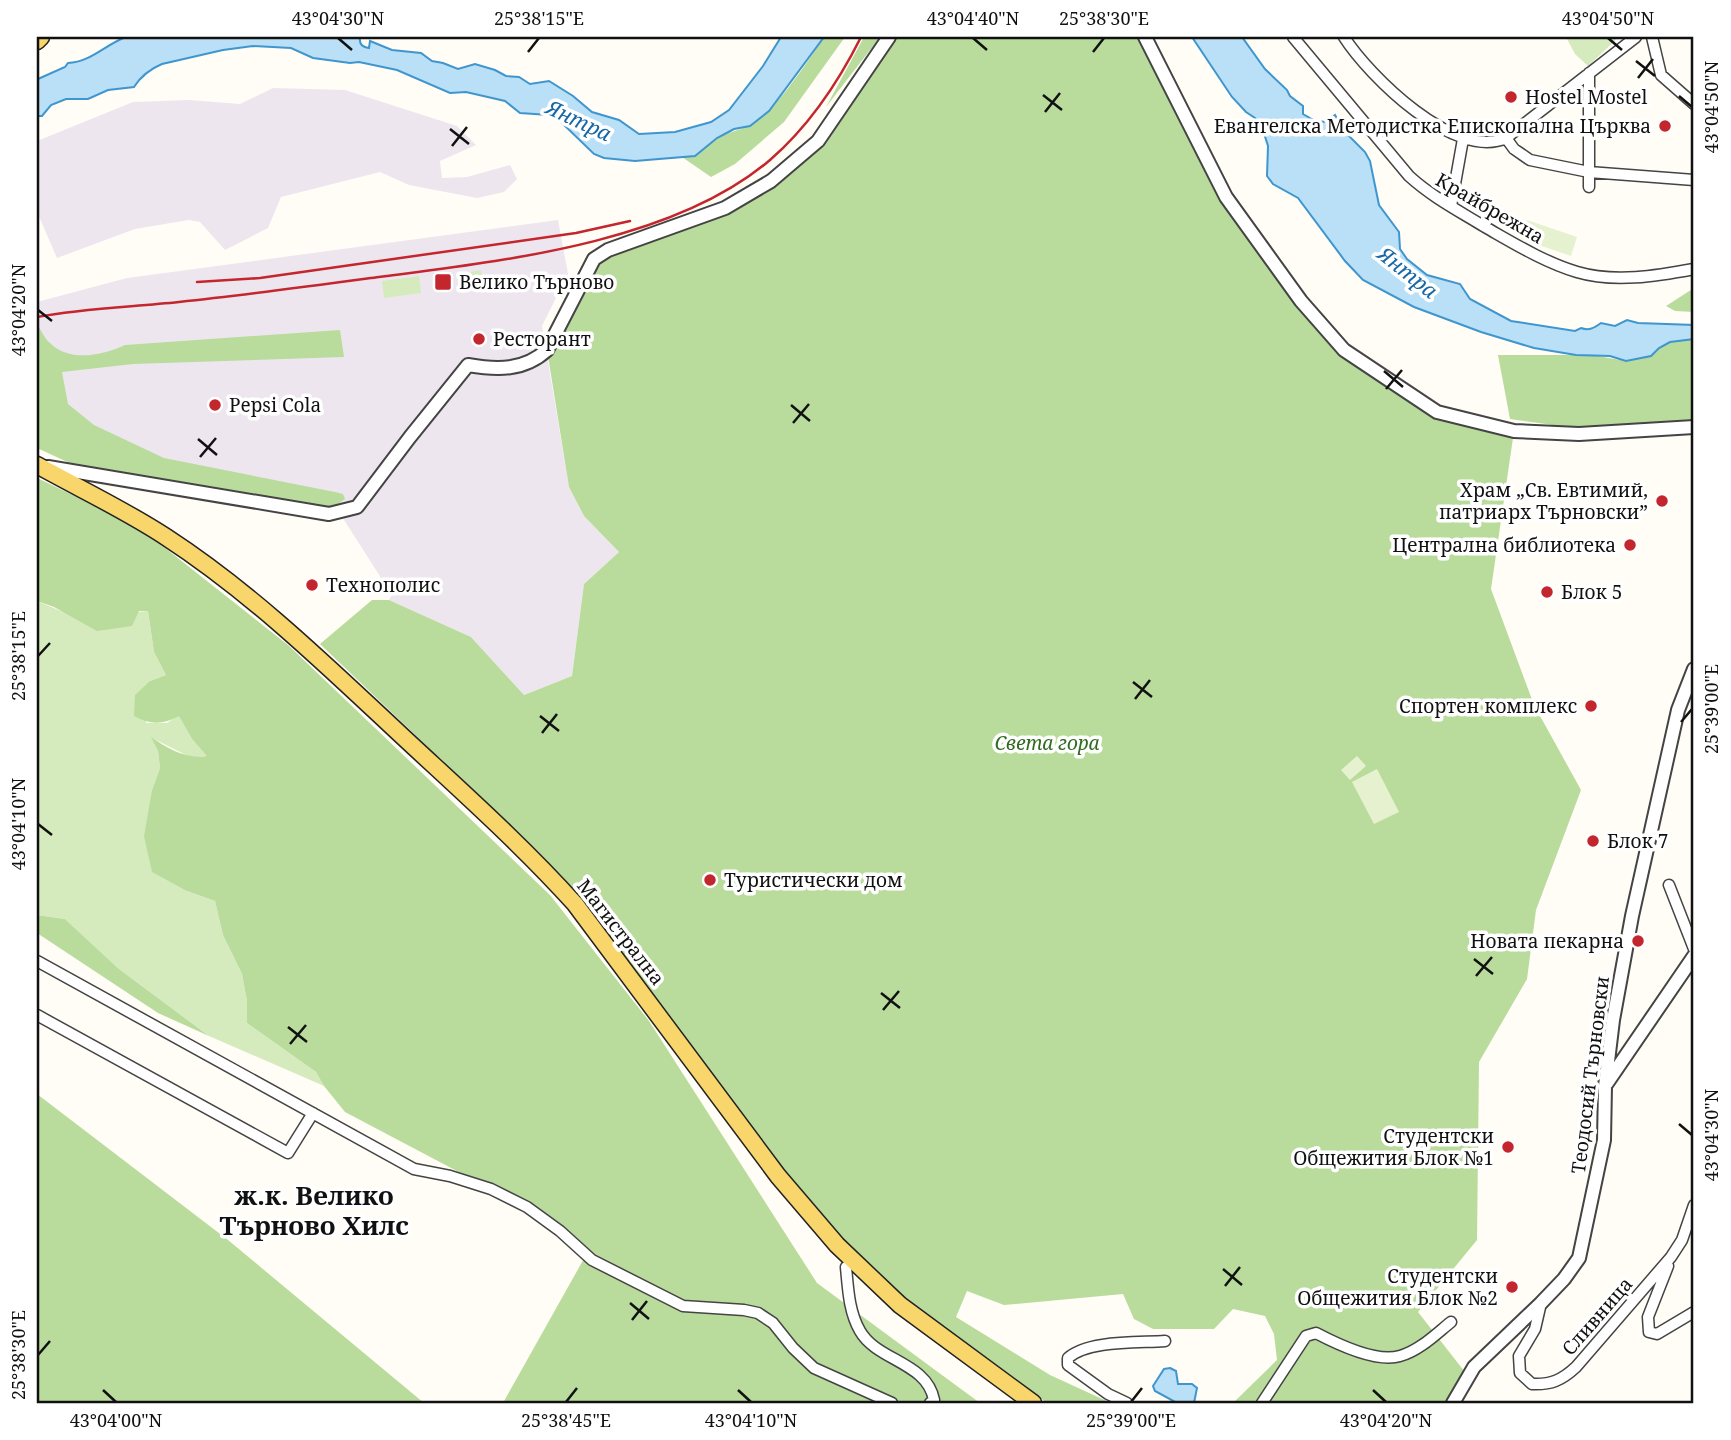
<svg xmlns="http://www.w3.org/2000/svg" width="1731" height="1440" font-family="'Noto Serif',serif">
<rect width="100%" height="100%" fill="#fffdf5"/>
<path fill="#eee6ef" d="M273,88L345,90L457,126L476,145L440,161L442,178L467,177L510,165L517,179L504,192L477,198L409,185L380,172L281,197L268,228L225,250L200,222L189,220L135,229L57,258L37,212V141L133,102L189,100L240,104Z
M558,220L568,274L542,326L569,487L584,516L619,552L584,584L572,676L524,695L471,637L389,600L392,595L335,506L154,463L37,398V302L127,278Z"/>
<path fill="#d5ebbd" d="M1566,37H1619L1588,66L1575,54Z
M481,270L484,288L467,291L464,273Z
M419,276L421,293L384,298L382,281Z
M37,601L75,617L148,611L154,652L166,675L150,681L146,723H167L179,715L192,739L208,756L190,757L152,738L158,751L160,768L152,790L187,891L215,901L223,935L242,974L247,1001V1023L316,1072L324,1086L209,1036L119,969L65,919L37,915Z"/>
<path fill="#b9dc9c" d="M824,37H845L784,122L735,164L711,177L682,157C703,155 704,146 720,137C730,131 741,130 750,125C775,112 808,61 824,37Z
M864,37H880L826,107Z
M889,37H1145L1226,197L1344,350L1437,412L1514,431L1491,589L1534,705L1581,790L1536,910L1527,979L1479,1062L1477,1240L1418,1312L1468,1376L1453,1403H1233L1277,1360L1274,1334L1265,1316L1233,1309L1214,1329H1153L1134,1319L1123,1294L1004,1305L967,1291L956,1317L1050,1375L1111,1403H1047L1034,1393L1023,1389L886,1284L822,1224L707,1067L570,891L517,832L320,644L372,600H389L471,637L524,695L572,676L584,584L619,552L584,516L569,487L547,350L594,259L725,208L818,141Z
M1694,288V312L1675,311L1666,306Z
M37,325C41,329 44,338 50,343C70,363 103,355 125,345L340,330L344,357L133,364L62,372L68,404L94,425L164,458L335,492L343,494L345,499L335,506H320L87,471L37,448Z
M1694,339V423L1575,428L1510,419L1498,355H1592L1626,361L1651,356L1659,348L1670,342Z
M37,478L136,525L288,645L550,895L649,1021L817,1283L980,1403H503L586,1255L560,1231L491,1189L345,1112L324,1086L316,1072L247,1023V1001L242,974L223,935L215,901L187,891L152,872L144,836L152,790L160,768L158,751L151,737C168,749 186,759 207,756L192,739L179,716C163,725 150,725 134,716L135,695L150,681L166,675L154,652L148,611H139L132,626L97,631L54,607L37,601Z
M37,915L65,919L119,969L209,1036L158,1013L37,933Z
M37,1094L228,1240L424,1403H37Z"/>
<path fill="#e6f2cf" d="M1527,220L1577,237L1571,256L1521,239Z
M1357,756L1366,766L1350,780L1341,770Z
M1377,769L1399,812L1374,824L1352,782Z"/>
<path fill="#b9e0f7" stroke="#3f96cf" stroke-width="2" d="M126,37H360C359,44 362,47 369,48L370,41L392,50L421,53L432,61L443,63L458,69L475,64L495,70L506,76L519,77L530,84L549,81L573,96L592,112L619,120L639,134L675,132L711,122L729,110L763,66L781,37H824L769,111L750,126L734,129L717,138L695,156L635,161L604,158L594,154L561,122L549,115L520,113L505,101L466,92L450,93L397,70L359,62L350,63L313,58L291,48L253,46L223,50L162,64C150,69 141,76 134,87L108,90L88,99H66L51,105L42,116H37L38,79L65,67L68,63C91,62 106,44 126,37Z
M1192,37H1242L1265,69L1287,90L1290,96L1303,106V114L1315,121L1326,122L1335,115L1345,132L1365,152L1370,161L1379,205L1399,232L1400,249L1407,259L1427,275L1460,284L1470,299L1511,321L1575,331L1581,328C1589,331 1594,328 1601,323L1615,326L1627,320L1638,323L1694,325V339L1670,342L1659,348L1651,356L1626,361L1610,356L1576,355L1534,348L1481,332L1414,307L1363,280L1345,261L1298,198L1273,184L1267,176L1268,146L1262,127L1255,118L1246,112L1232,97Z
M1170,1368L1176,1371L1178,1384H1192L1197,1388L1194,1403H1177L1155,1391L1153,1386L1164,1369Z"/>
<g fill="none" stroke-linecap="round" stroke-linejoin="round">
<g stroke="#444" stroke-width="13">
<path id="minor" d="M1293,37L1409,176C1432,197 1459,211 1485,227C1515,244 1544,262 1577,272C1614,283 1657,276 1694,269
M1344,37C1369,76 1455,161 1506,138L1636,37
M1652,37L1661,75L1694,104
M1506,138L1514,149L1530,160L1589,172L1694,180
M1589,187V73
M1451,206L1463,139
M1669,885L1694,949
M37,961L414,1169L450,1176L491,1189L527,1207L560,1231L592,1260L683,1306L744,1310L758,1313L773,1323L793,1348L814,1368L892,1403
M37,1015L288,1153L313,1113
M1668,1266L1648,1317L1649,1332L1657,1334L1694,1312
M846,1267C848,1289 849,1312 860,1331C877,1361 927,1362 934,1400L930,1403
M1541,1303L1535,1329L1519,1356L1520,1373L1532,1384C1551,1385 1562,1380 1576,1367L1671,1257L1682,1240L1694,1205
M1127,1403L1108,1394L1068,1365V1358C1088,1340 1138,1343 1165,1341
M1262,1403L1306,1336L1316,1333C1337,1344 1377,1363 1400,1356C1419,1351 1436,1334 1451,1322"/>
</g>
<g stroke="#444" stroke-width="16">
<path id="tertiary" d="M1145,37L1226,197L1301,301L1344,350L1437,412L1514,431L1579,434L1694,427
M48,467L329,514L357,507L410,437L468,365C497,370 524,371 547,350L594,259L608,250L725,208L771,181L818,141L889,37
M1607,1083L1694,956
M1453,1403L1474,1367L1541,1303L1564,1279L1579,1258L1604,1140L1605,1086L1613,1020L1632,916L1678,710L1694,669"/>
</g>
<g stroke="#222" stroke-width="19">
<path id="primary" d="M37,41L41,37
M37,465C80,489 125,510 166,537C252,593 326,665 401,735C460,790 521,844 575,904L778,1176L837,1245L900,1305L1033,1403"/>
</g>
<use href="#minor" stroke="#fff" stroke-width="10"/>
<use href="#tertiary" stroke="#fff" stroke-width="12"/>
<use href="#primary" stroke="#f9d66b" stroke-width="16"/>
<path stroke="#c4262e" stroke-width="2.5" d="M197,282L260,278L576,233L630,221
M37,317C83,308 132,307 179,302C246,295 312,286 379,277C502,261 673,243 770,160C808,127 839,81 861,37"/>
</g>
<path fill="none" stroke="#111" stroke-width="2.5" d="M338,38L352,50M973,38L987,50M1608,38L1622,50M528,52L539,38M1093,52L1104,38M1636,61L1655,76M1638,78L1653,59M1043,95L1062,110M1679,96L1692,107M1045,112L1060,93M450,129L469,144M452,146L467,127M38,310L52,321M1384,371L1403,387M1386,389L1402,370M791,405L810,421M793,423L809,404M198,439L217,455M200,457L216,438M38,656L50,643M1133,682L1152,697M1135,699L1150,680M540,716L559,731M1681,722L1692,709M542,733L557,714M38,824L52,835M1474,959L1493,974M1476,976L1492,957M881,993L900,1008M883,1010L899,991M288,1027L307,1042M290,1044L306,1025M1679,1124L1692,1135M1223,1269L1242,1285M1225,1286L1240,1267M630,1303L649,1319M632,1320L647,1301M38,1355L50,1341M103,1390L116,1402M738,1390L751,1402M1373,1390L1386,1402M566,1402L577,1388M1131,1402L1142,1388"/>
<g fill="#c4262e" stroke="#fff" stroke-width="2.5">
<circle cx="1511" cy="97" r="7"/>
<circle cx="1665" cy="126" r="7"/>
<rect x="434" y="273" width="18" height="18" rx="3.5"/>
<circle cx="479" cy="339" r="7"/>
<circle cx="215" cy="405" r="7"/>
<circle cx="1662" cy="501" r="7"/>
<circle cx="1630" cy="545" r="7"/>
<circle cx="312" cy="585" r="7"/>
<circle cx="1547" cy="592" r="7"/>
<circle cx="1591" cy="706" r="7"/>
<circle cx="1593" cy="841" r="7"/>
<circle cx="710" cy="880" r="7"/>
<circle cx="1638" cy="941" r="7"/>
<circle cx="1508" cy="1147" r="7"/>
<circle cx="1512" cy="1287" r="7"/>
</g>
<g text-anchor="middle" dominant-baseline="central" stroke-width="7" stroke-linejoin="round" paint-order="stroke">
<g font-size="19" fill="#111" stroke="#fff" text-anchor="start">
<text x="1525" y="97">Hostel Mostel</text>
<text x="1651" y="126" text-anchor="end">Евангелска Методистка Епископална Църква</text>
<text x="459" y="282">Велико Търново</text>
<text x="493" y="339">Ресторант</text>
<text x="229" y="405">Pepsi Cola</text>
<text x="1648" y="490" text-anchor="end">Храм „Св. Евтимий,<tspan x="1648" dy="22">патриарх Търновски”</tspan></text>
<text x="1616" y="545" text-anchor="end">Централна библиотека</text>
<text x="326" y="585">Технополис</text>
<text x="1561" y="592">Блок 5</text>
<text x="1577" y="706" text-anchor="end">Спортен комплекс</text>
<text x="1607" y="841">Блок 7</text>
<text x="724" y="880">Туристически дом</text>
<text x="1624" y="941" text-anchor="end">Новата пекарна</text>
<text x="1494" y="1136" text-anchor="end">Студентски<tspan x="1494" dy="22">Общежития Блок №1</tspan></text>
<text x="1498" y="1276" text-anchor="end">Студентски<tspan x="1498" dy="22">Общежития Блок №2</tspan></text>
</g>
<g font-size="19" fill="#111" stroke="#fff">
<text transform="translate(1490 208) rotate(30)">Крайбрежна</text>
<text transform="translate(621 932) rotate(52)">Магистрална</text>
<text transform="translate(1590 1075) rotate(-83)">Теодосий Търновски</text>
<text transform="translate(1597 1316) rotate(-49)">Сливница</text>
</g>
<g font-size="19" font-style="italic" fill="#2f6b1f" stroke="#fff">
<text x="1047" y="743">Света гора</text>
</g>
<g font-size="21" font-style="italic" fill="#1768a6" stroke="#fff">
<text transform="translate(579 120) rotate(25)">Янтра</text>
<text transform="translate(1408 272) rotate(38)">Янтра</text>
</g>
<g font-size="26" font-weight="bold" fill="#111" stroke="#fff">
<text x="314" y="1195">ж.к. Велико<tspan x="314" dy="30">Търново Хилс</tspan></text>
</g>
</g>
<rect width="1731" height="1440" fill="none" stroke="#ffffff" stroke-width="77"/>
<rect x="38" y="38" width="1654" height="1364" fill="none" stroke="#111" stroke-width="2.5"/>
<g font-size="18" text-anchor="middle" fill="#111">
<text x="338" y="25">43°04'30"N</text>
<text x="539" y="25">25°38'15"E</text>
<text x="973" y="25">43°04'40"N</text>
<text x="1104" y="25">25°38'30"E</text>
<text x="1608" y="25">43°04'50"N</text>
<text transform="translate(1712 107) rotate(-90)" y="6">43°04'50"N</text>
<text transform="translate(19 310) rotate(-90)" y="6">43°04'20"N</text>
<text transform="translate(19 656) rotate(-90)" y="6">25°38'15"E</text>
<text transform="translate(1712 709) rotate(-90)" y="6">25°39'00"E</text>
<text transform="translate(19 824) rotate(-90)" y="6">43°04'10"N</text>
<text transform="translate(1712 1135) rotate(-90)" y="6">43°04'30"N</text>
<text transform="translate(19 1355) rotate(-90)" y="6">25°38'30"E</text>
<text x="116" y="1427">43°04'00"N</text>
<text x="566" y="1427">25°38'45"E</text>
<text x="751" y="1427">43°04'10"N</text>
<text x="1131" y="1427">25°39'00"E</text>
<text x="1386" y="1427">43°04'20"N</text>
</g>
</svg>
